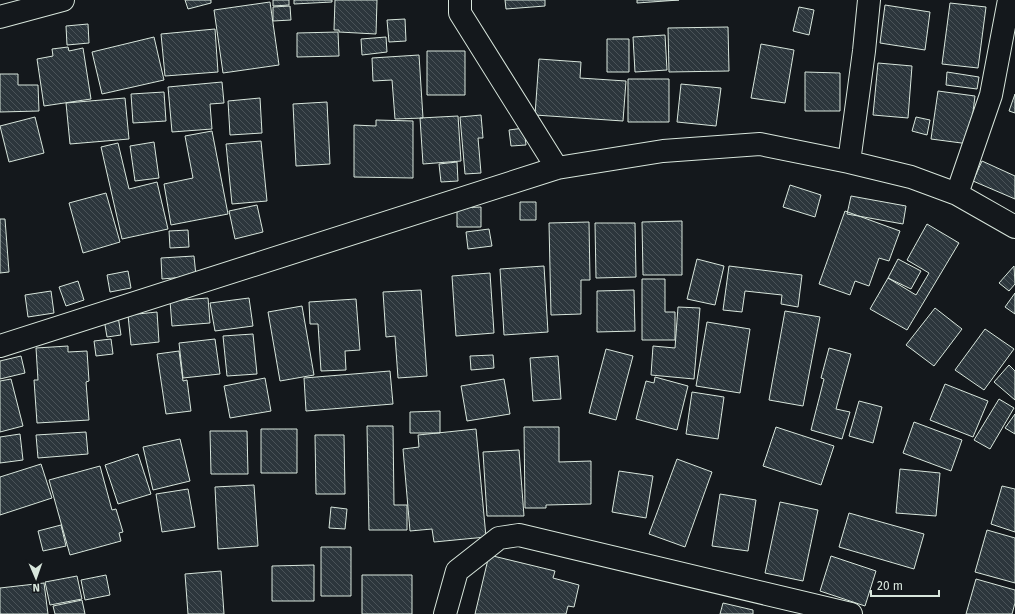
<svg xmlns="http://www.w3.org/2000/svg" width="1015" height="614" font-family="'Fira Sans',sans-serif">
<defs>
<pattern id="building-back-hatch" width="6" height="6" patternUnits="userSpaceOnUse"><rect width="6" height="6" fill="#2c363c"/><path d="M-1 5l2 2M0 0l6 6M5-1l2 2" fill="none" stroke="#4a5358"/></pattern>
</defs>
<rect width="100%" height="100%" fill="#14181c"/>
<path fill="url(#building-back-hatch)" stroke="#d8e6dc" d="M185,0H211V3L188,9Z
M273,0H289V5L273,6Z
M294,0H332V2L294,4Z
M335,0H377L376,34L339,32V30H334Z
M505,0H545V6L506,9Z
M637,0H679L637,3Z
M270,2L279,65L223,73L214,10Z
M950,3L986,7L978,68L942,64Z
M885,5L930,12L925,50L880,43Z
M290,6L291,20L273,21V7Z
M799,7L814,10L809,35L793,31Z
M405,19L406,41L389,42L387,20Z
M88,24L89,43L67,45L66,26Z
M728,27L729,71L669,72L668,28Z
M215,29L218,72L165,76L161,34Z
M338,32L339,56L297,57V33Z
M665,35L667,70L635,72L633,37Z
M154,37L164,80L102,94L92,52Z
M386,37L387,52L362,55L361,39Z
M607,39H629V72H607Z
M761,44L794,50L785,103L751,98Z
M68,47L69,51L83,48L91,99L44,106L37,59L53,56L52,49Z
M427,51H465V95H427Z
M419,55L423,118L395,119L392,80L373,81L372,58Z
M539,59L581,62L580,78L626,81L623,121L535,115Z
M878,63L912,66L908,118L873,115Z
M805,72L840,73V111H805Z
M947,72L979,77L977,89L946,85Z
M0,74H18V85H38L39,111L0,112Z
M628,79H669V122H628Z
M222,82L224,103L210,104L212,129L172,132L168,87Z
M681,84L721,88L716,126L677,122Z
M938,91L975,96L969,144L931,139Z
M164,92L166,121L133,123L131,94Z
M1015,94V113L1009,111Z
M125,98L129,139L70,144L66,103Z
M260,98L262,133L230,135L228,101Z
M327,102L330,164L296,166L293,104Z
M481,115L483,138H478L481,173L465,174L460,117Z
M458,116L461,161L423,164L420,118Z
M35,117L44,153L9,162L0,126Z
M916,117L930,120L927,135L912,131Z
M376,120L413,121V178L354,177V125L376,126Z
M524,128L526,145L511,146L509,130Z
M212,131L228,214L171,225L164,184L193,178L185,136Z
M261,141L267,201L232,204L226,144Z
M154,142L159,178L135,181L130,146Z
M118,143L129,189L157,182L168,229L122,239L101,147Z
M982,161L1015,176V199L973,181Z
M457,162L458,181L441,182L439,164Z
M790,185L821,195L815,217L783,207Z
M106,193L120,242L83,253L69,203Z
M851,196L906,206L903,224L847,214Z
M520,202H536V220H520Z
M257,205L263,232L235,239L229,211Z
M481,207V227H457V208Z
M845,211L900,231L889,261L879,258L869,286L855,281L850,295L819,284Z
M0,219H5L9,272L0,273Z
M682,221V275H643L642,222Z
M589,222L590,280H581V314L551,315L549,223Z
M595,223H635L636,277L596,278Z
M927,224L959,243L907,330L870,309L888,278L916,295L929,273L907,260Z
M489,229L492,246L468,249L466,232Z
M188,230L189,247L170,248L169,231Z
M194,256L196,276L162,279L161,258Z
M697,259L724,266L715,305L687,299Z
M898,259L921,271L911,289L888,278Z
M544,266L548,332L504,335L500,269Z
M729,266L802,275L798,307L781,304L782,295L745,291L742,312L723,310Z
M1014,266L1015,284L1009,291L999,283Z
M128,271L131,288L110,292L107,275Z
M490,273L494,333L456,336L452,276Z
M642,279H665V312H675V340H642Z
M78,281L84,300L66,306L59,287Z
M421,290L427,376L398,378L395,336L386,337L383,292Z
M634,290L635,331L597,332V291Z
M51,291L54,313L28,317L25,295Z
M1015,293V314L1005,307Z
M208,298L210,323L172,326L170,301Z
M249,298L253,326L215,331L210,303Z
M356,299L360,350L345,351L346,370L321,371L318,324H310L309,302Z
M302,306L314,375L280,381L268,312Z
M678,307L700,308L694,379L651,375L653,346L675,348Z
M935,308L962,329L934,366L906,345Z
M785,311L820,317L803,406L769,400Z
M157,312L159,342L131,345L128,315Z
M118,316L121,335L107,337L104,319Z
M707,322L750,329L740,393L696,386Z
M985,329L1014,349L984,390L955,370Z
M253,334L257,374L227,376L223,336Z
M111,339L113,354L96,356L94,341Z
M215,339L220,374L183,378L179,343Z
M68,346V352L87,351L89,381L86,382L89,420L37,423L34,380H38L36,348Z
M829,348L851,354L836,409L850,412L842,439L811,430L824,379L821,378Z
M606,349L633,356L616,420L589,413Z
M179,351L183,381L187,380L191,411L166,414L157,354Z
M493,355L494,368L471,370L470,356Z
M21,356L25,373L0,379V361Z
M558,356L561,399L533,401L530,358Z
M1009,365L1015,371V400L994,382Z
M390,371L393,404L306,411L304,378Z
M655,377L688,386L677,430L636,419L646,381L654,383Z
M265,378L271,411L230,418L224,386Z
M11,379L23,426L0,432V381Z
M504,379L510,414L467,421L461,386Z
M945,384L988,401L973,437L930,420Z
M692,392L724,397L718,439L686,434Z
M999,399L1014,408L990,449L974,440Z
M859,401L882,407L873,443L849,436Z
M440,411V433H410V412Z
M1015,414V434L1005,428Z
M914,422L962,440L951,471L903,453Z
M367,426H393L394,505H407V530H369Z
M524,427H559V462L591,461V504L546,505V508H525Z
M776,427L834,446L821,485L763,466Z
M261,429H297V473H261Z
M476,429L486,537L434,542L432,529L410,531L403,449L419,447L418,435Z
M210,431H247L248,474H211Z
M86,432L88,454L38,458L36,435Z
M20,434L23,460L0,463V437Z
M315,435H344L345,494H316Z
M180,439L190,481L153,490L143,447Z
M519,450L524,516H487L483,452Z
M138,454L151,494L118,504L105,465Z
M677,459L712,472L685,547L649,534Z
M41,464L52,498L0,515V477Z
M100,466L112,510L116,509L123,532L119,533L121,541L70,555L49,480Z
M900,469L940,473L936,516L896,513Z
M619,471L653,476L646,518L612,512Z
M254,485L258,546L218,549L215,487Z
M1002,486L1015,489V532L991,524Z
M188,489L195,527L162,532L156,494Z
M720,494L756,500L748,551L712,546Z
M780,502L818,510L803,581L765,573Z
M331,507L347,509L345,529L329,528Z
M849,513L924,534L914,569L839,547Z
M61,525L66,546L43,551L38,531Z
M987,530L1015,538V583L975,572Z
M321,547H351V596H321Z
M489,555L555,571L553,578L579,585L574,607L568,606L566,614H475Z
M831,556L876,571L865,606L820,591Z
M314,565V601H272V566Z
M221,571L224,614H188L185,574Z
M106,575L110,595L85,600L81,580Z
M362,575H412V614H362Z
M77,576L82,599L50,605L45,582Z
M976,579L1015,590V603L1012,614H966Z
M44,583L48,614H0V588Z
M82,600L85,614H55L53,606Z
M723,603L753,610V614H720Z"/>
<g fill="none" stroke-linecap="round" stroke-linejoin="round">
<g stroke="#d8e6dc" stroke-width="24">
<path id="minor" d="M460,0V13L557,168
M0,17L63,0
M849,162L864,51L869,0
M957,194L991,95L1009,0
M0,346L557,168L663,151L760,144L849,162L911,177L957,194L1015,227
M445,614L457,571L499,538L519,535L851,614"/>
</g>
<use href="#minor" stroke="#14181c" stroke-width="22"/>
</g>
<g transform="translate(36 578) rotate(178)" stroke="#14181c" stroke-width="3" paint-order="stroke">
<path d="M0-3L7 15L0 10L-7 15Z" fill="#d8e6dc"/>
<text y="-6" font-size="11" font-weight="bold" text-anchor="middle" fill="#d8e6dc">N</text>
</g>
<path d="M871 590v6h68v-6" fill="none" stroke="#d8e6dc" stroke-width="2"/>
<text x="877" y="590" font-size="12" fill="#d8e6dc" stroke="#14181c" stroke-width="3" paint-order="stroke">20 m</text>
</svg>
